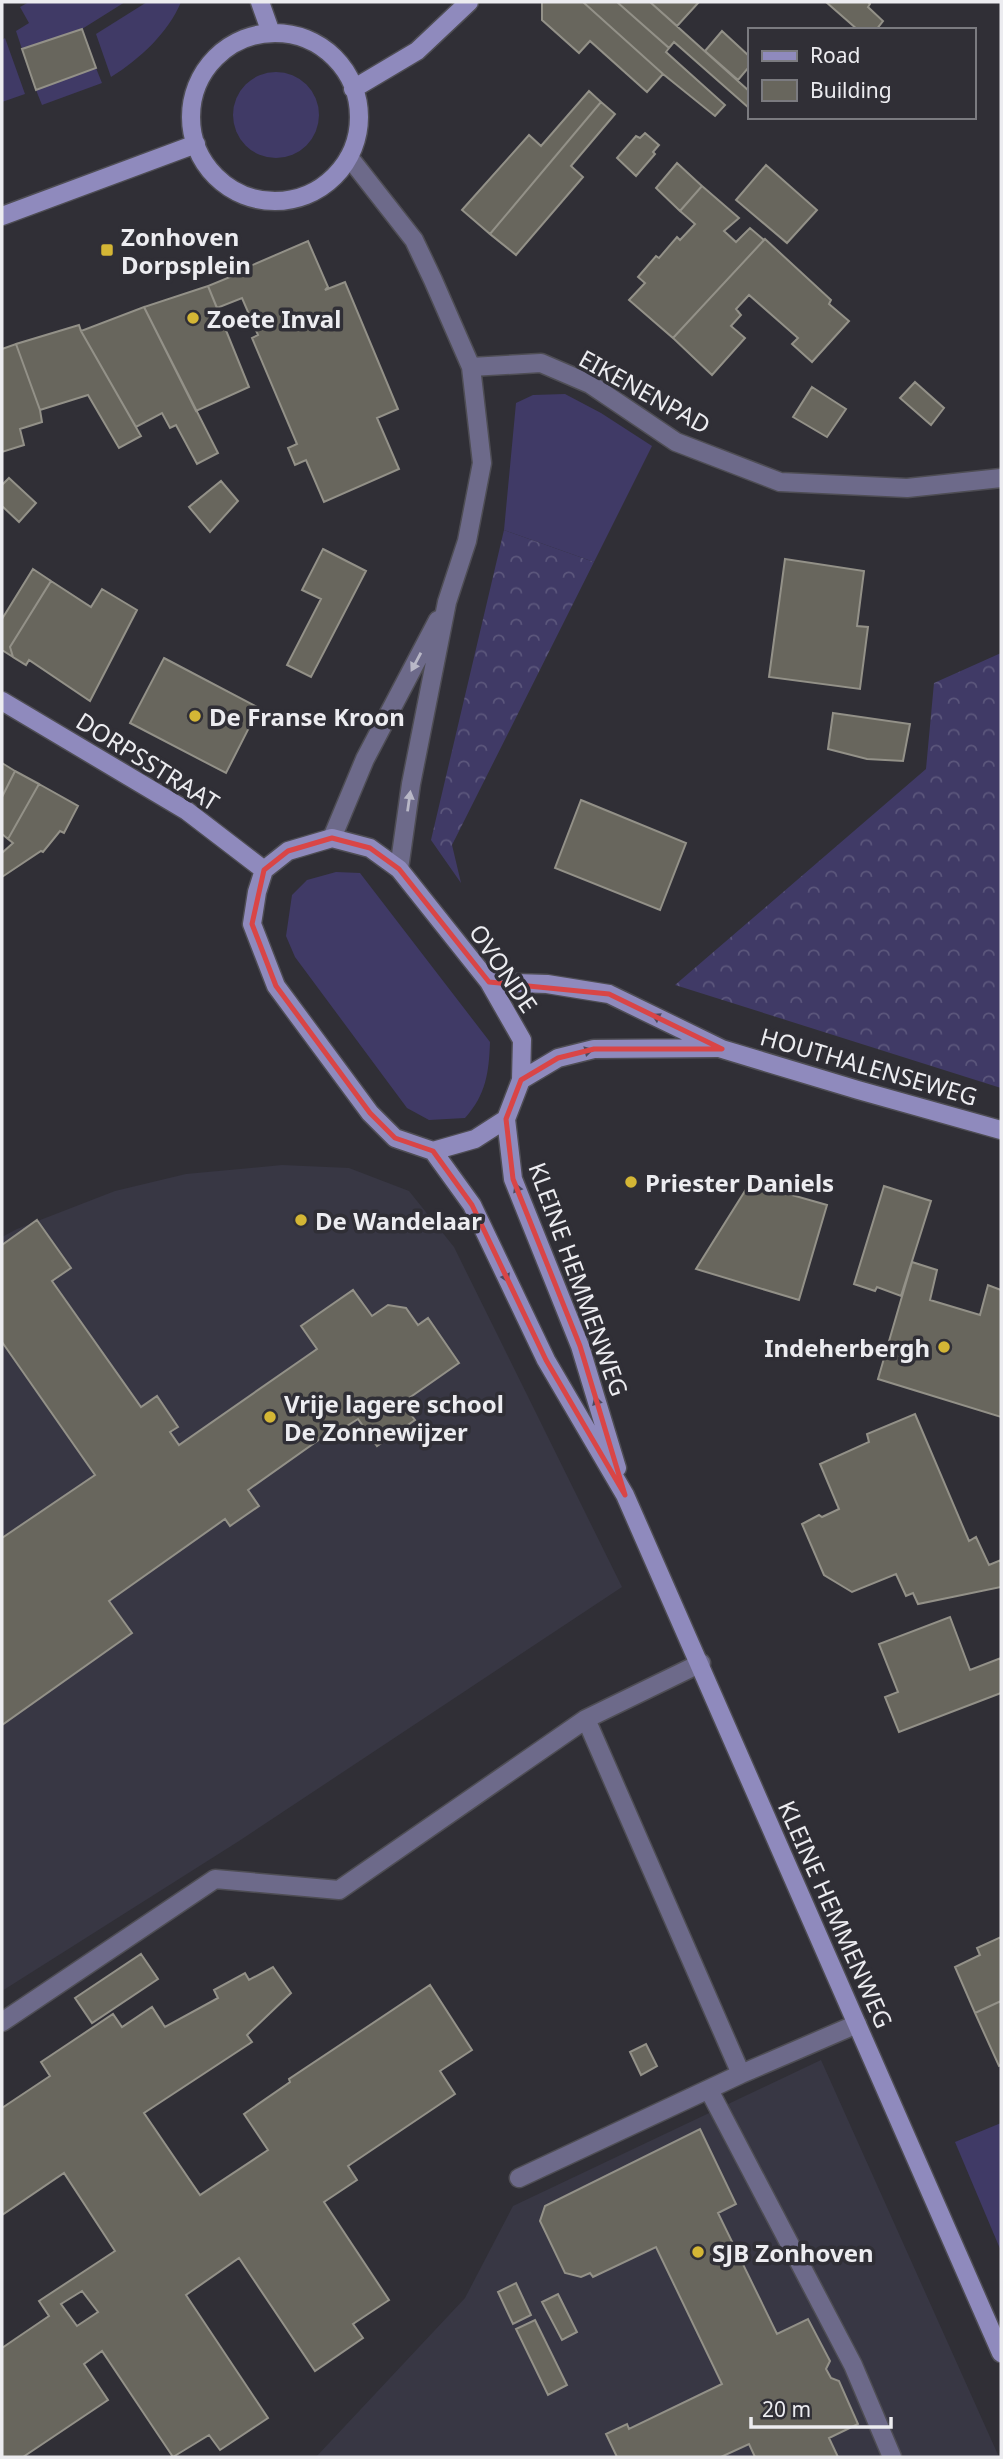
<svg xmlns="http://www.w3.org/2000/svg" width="1003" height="2459" font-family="'Noto Sans',sans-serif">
<defs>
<pattern id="forest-crowns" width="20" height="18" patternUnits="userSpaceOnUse" patternTransform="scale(1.75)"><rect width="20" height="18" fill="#403a66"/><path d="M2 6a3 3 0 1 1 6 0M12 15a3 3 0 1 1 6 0" fill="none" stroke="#5c577c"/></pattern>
</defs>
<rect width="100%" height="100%" fill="#302f36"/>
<path fill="#383744" d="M282,1165L349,1168L409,1191L454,1247L622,1587L239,1841L2,1991V1237L17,1229L115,1191L186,1174Z
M821,2060L999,2457H316L465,2298L513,2206Z"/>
<path fill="#403a66" d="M29,2H125L82,29L22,49L16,31L29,23L20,7Z
M147,2H181C168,33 140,59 111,77L96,34Z
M5,38L25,94L2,102V40Z
M96,68L102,83L42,105L36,90Z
M233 115a43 43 0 1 1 86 0a43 43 0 1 1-86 0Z
M565,394L601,413L652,446L594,562L504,530L516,403L533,395Z
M336,872L360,873L490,1042C489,1072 486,1095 465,1118L429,1120L407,1108L295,957L286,936L292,895L307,880Z
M1001,2123V2251L955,2142Z"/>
<path fill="url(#forest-crowns)" d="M504,530L594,562L452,845L461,883L431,840Z
M1001,653V1088L675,985L926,769L934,683Z"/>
<path fill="#68665d" stroke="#939188" stroke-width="2" fill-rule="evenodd" d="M542,2H583L663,74L647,92L590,41L579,53L542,20Z
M583,2H617L669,48L666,52L725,105L715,116L663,74Z
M617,2H650L749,91V108L674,42L669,48Z
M650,2H699L677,26Z
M826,2H868L870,4L868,7L883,21L876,30H858Z
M82,29L96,68L36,90L22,49Z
M722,31L749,56V67L738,80L705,51Z
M589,91L601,102L490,234L462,210L529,135L541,146Z
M601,102L615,114L571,166L583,177L516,255L490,234Z
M645,133L659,145L653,152L655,154L636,176L617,158L636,136L640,138Z
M677,163L702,186L680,211L656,188Z
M766,165L817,210L787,243L736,200Z
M702,186L739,218L724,231L736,242L750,228L764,240L673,338L629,300L645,283L638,277L656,256L659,258L677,237L680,240L695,224L680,211Z
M765,239L831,300L829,304L849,321L812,362L792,344L798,338L749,295L736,309L741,315L731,326L745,338L712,375L673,338Z
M308,241L328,287L325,290L345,282L398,409L377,418L399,469L324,502L306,460L295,465L288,448L297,444L252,338L258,335L242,298L217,308L208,286L235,275L234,273Z
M208,286L249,387L196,411L144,307Z
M144,307L218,453L197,464L176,425L170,428L162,413L136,427L81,331Z
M79,325L81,331L141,436L119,448L88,395L40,410L16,344Z
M16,344L40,410L42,422L20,429L24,445L2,452V349Z
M915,382L944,408L931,425L900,398Z
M812,387L846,409L827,437L793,417Z
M9,478L36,503L19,522L2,506V485Z
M221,481L238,501L210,532L189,507Z
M323,549L366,571L311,677L287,665L321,599L302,590Z
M785,559L864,571L857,626L868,627L860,689L769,677Z
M33,569L51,581L10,647L13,657L2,650V619Z
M51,581L91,607L102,589L137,610L90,701L29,660L26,665L13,657L10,647Z
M164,658L259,708L226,773L130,723Z
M833,713L910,724L903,761L867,759L828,749Z
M2,763L15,771L2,797Z
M15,771L39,784L8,839L2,834V797Z
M39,784L78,806L64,833L60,831L43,852L41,851L2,877V853L13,843L8,839Z
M581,800L686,843L660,910L555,868Z
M750,1183L827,1205L799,1300L696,1269Z
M884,1186L931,1201L901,1296L877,1287L875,1291L854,1284Z
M37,1220L71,1268L52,1281L141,1407L157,1396L178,1427L170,1432L179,1445L317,1349L301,1326L353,1290L372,1316L388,1305L406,1308L418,1325L428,1318L459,1363L402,1403L415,1420L377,1446L358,1419L339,1431L337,1427L248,1490L259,1506L230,1526L225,1519L109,1601L132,1633L2,1725V1538L95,1475L2,1342V1245Z
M912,1262L937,1270L930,1300L980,1315L988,1285L1001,1290V1417L878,1379Z
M915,1414L969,1541L976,1537L989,1565L1001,1560V1587L918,1604L913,1593L906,1596L896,1574L852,1592L824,1575L802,1524L819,1515L822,1517L839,1509L820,1464L869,1442L867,1434Z
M950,1617L970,1670L1001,1658V1693L899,1732L885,1697L898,1692L879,1644Z
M1001,1937V2001L975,2013L955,1967L980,1955L977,1948Z
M141,1954L158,1979L92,2023L75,1998Z
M273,1967L291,1993L247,2035L252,2042L144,2113L200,2195L268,2150L244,2114L290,2082L289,2079L430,1985L472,2050L440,2071L455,2094L348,2166L357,2180L324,2202L389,2300L353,2324L363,2338L315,2371L239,2258L186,2295L268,2418L220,2450L209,2435L173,2457L102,2351L84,2364L108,2400L23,2457H2V2348L49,2316L39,2301L115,2251L64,2173L2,2215V2108L50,2076L41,2062L113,2014L122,2027L152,2007L165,2027L218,1998L214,1990L245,1973L249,1980ZM82,2291L98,2312L77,2326L61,2304Z
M1001,2001V2065L999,2066L975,2013Z
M646,2044L657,2066L641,2075L630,2052Z
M700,2129L736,2204L718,2213L777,2334L808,2319L830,2361L826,2369L831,2378L839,2381L858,2424L829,2438L838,2457H755L749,2444L721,2457H617L606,2434L627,2424L629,2429L722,2384L656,2247L593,2277L590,2273L581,2277L565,2273L540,2221L545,2206Z
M516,2283L531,2315L513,2324L498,2292Z
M558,2294L577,2332L562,2340L542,2302Z
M535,2320L567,2385L548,2395L516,2329Z"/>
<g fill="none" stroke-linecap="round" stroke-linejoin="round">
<g stroke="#4e4d54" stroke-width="21">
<path id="lane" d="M586,1719L741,2074
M2,2022L215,1879L339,1890L586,1719L701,1663
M709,2090L853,2365L892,2457
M519,2178L741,2074L857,2024"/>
</g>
<g stroke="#4e4d54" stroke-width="21">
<path id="street" d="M349,157L414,240L433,280L471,367L482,463L467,541L447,602L411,784L399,869
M471,367L541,363L590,384L676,442L780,482L907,488L1001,478
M332,838L365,759L438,620"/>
</g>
<g stroke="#4e4d54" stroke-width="21">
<path id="secondary" d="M260,2L271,33
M191 117a84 84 0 1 1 168 0a84 84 0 1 1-168 0Z
M353,89L417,51L469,2
M2,216L196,144
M2,701L187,811L264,870
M332,838L370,848L399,869L489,982L522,1040L521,1080L506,1119L475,1139L433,1151L395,1138L370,1113L276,986L252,924L257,892L264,870L288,851Z
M489,982L547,984L609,994L722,1049L858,1090L1001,1130
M521,1080L558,1058L594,1049L717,1048
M506,1119L513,1179L580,1346L617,1468
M433,1151L472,1205L546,1360L625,1495L1001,2353"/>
</g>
<use href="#lane" stroke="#6d6a8a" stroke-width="18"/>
<use href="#street" stroke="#6d6a8a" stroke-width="18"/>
<use href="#secondary" stroke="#8f8abd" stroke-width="18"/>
</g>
<defs><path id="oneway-solid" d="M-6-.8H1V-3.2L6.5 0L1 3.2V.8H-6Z" transform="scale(1.75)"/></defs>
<g fill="#b9b8c7">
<use href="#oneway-solid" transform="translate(416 662) rotate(118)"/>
<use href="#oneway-solid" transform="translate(409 801) rotate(-82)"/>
</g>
<g fill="#4c4a5e">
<use href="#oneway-solid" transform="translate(661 1019) rotate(-154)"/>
<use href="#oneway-solid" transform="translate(583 1052) rotate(-14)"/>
<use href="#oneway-solid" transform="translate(519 1193) rotate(-112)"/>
<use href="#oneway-solid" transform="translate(504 1273) rotate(65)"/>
<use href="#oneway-solid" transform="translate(598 1406) rotate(-107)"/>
</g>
<path fill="none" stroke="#d94546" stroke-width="5" stroke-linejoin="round" d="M332,838L370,848L399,869L489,982L609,994L722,1049H594L558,1058L521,1080L506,1119L513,1179L580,1346L625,1495L546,1360L472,1205L433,1151L395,1138L370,1113L276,986L252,924L264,870L288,851Z"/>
<g fill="#d4b635" stroke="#302f36" stroke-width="2.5">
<rect x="100" y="243" width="14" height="14" rx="3.5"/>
<circle cx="193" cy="318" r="7"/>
<circle cx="195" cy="716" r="7"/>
<circle cx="631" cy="1182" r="7"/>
<circle cx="301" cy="1220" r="7"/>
<circle cx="944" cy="1347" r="7"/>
<circle cx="270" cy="1417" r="7"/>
<circle cx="698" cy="2252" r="7"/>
</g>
<g text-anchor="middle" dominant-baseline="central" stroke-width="7" stroke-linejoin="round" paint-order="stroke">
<g font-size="24" font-weight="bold" fill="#ececf0" stroke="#302f36" text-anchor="start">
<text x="121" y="236">Zonhoven<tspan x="121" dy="28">Dorpsplein</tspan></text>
<text x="207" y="318">Zoete Inval</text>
<text x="209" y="716">De Franse Kroon</text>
<text x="645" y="1182">Priester Daniels</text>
<text x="315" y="1220">De Wandelaar</text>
<text x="930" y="1347" text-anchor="end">Indeherbergh</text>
<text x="284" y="1403">Vrije lagere school<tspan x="284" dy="28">De Zonnewijzer</tspan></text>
<text x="712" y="2252">SJB Zonhoven</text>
</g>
<g font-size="24" fill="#ececf0" stroke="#302f36">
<text transform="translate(645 391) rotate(29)">EIKENENPAD</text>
<text transform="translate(148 761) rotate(32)">DORPSSTRAAT</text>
<text transform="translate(504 968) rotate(56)">OVONDE</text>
<text transform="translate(869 1066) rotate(16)">HOUTHALENSEWEG</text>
<text transform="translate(579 1279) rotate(70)">KLEINE HEMMENWEG</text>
<text transform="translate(836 1914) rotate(66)">KLEINE HEMMENWEG</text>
</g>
</g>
<rect width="1003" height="2459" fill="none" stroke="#ececf0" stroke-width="7"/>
<rect x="748" y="28" width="228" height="91" fill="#302f36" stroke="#7b7b80" stroke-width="2"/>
<rect x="762" y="51" width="35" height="10" fill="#8f8abd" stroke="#7b7b80" stroke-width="2"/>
<text x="810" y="63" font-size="21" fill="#ececf0">Road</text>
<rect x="762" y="80" width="35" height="21" fill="#68665d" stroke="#7b7b80" stroke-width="2"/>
<text x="810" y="98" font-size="21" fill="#ececf0">Building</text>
<path d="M751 2417v10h140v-10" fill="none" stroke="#ececf0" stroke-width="3.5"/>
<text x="762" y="2417" font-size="21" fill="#ececf0" stroke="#302f36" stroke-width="5" paint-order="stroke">20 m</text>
</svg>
